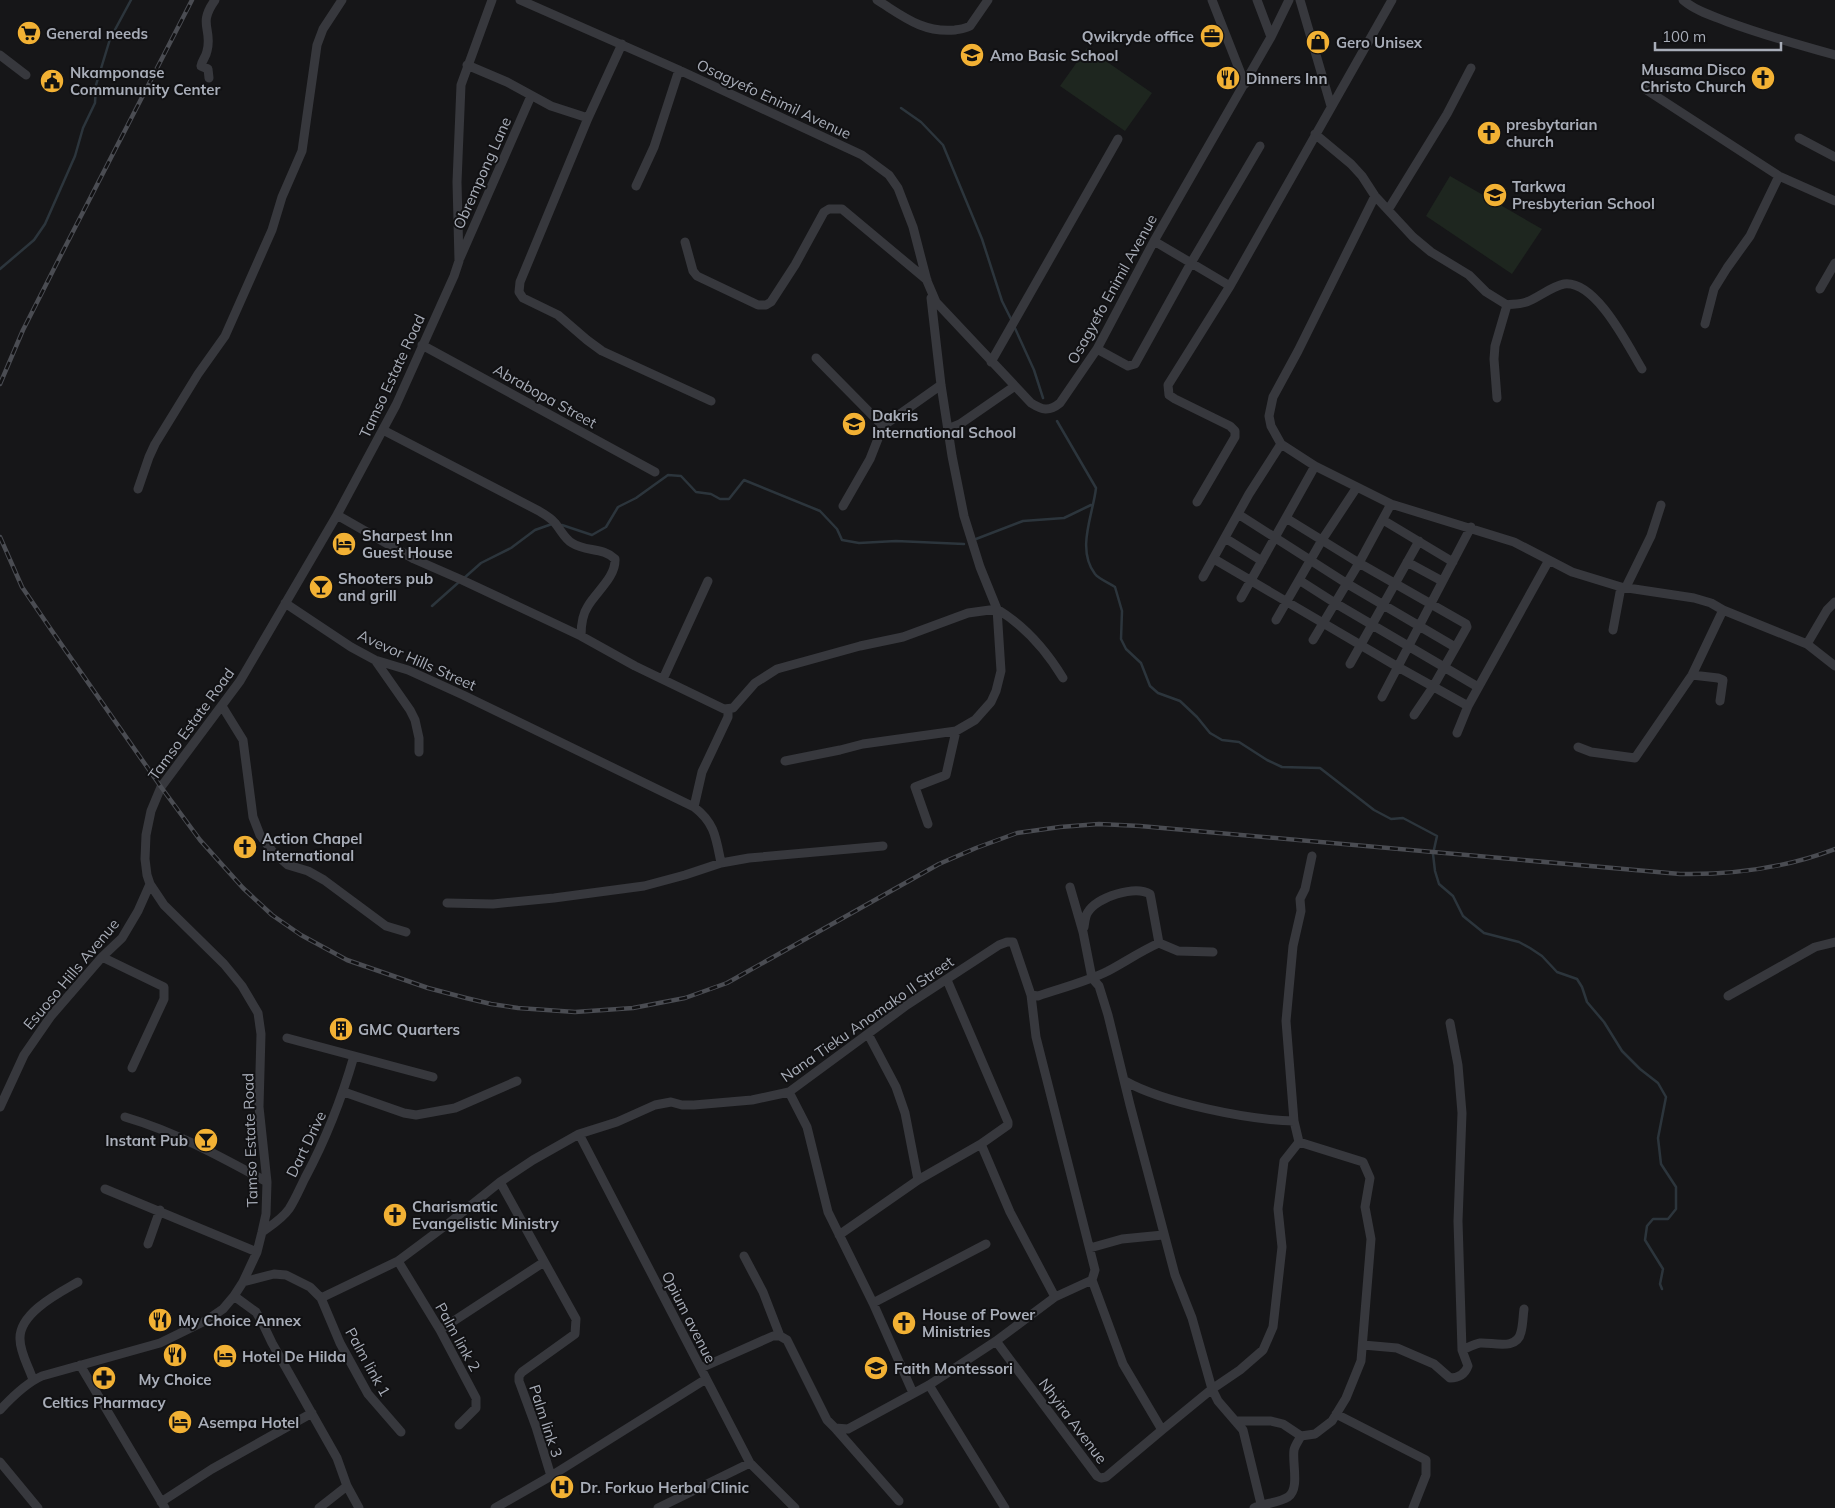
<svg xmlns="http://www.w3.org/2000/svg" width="1835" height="1508" font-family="Mulish,sans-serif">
<rect width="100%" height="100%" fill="#161618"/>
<path fill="#1e261f" d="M1087,48L1152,93L1125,131L1060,86Z
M1450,176L1542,229L1512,274L1426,216Z"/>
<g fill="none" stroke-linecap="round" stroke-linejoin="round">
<path stroke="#2c353c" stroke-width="2.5" d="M901,108L921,122L943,145L982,239L1002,301L1012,321
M0,269L34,240L45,224L75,156L83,128L95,103L96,85L110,39L131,0
M1014,326L1034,370L1043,398
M1057,421L1096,488C1093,515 1076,549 1095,574C1099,579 1109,583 1115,587L1122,611L1121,639L1126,649L1141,663L1150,686L1158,693L1180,701L1197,717L1210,733L1222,740L1239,742L1267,760L1282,767L1320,768L1374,810L1391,819L1403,818L1437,836L1433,854L1435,871L1439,884L1453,896L1463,916L1484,933L1519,942L1530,948L1542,956L1557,972L1577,979L1582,987L1587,1002L1604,1022L1622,1051L1640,1069L1658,1083L1666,1097L1658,1138L1661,1164L1676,1187V1209L1668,1219H1653L1647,1226L1645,1240L1663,1269L1660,1284L1662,1289
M562,525L592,535L606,527L618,507L636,498L668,475L681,476L696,492L711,494L720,499H729L744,480L820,511L837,529L842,540L859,543L896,541L964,544
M976,539L1023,521L1064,518L1091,505
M463,579L481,563L511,548L535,530L552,524
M432,606L459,582"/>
<path stroke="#37383d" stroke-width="9" d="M520,0L679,70L862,155L889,175L898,188L913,227L927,281L936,302L1031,403C1042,410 1049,412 1060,403L1097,349L1154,241L1271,37L1289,0
M877,0C903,16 922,33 955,30C960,29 965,29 970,26L988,0
M1212,0L1245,84
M1257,0L1271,37
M1300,0L1331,106
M1683,0C1696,11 1713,16 1728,22C1763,35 1799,45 1835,55
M622,44L588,118L520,282L519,292L523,298L558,315L587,340L602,351L711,401
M0,55L26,75
M467,65L507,82L551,106L588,118
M209,78L208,69L201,66C202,60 206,57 207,51C213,29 197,25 215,0
M1645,89L1779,176L1835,201
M1315,134L1351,164L1362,176L1375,196L1413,237L1431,252L1469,275L1486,292L1507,305C1514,304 1523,304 1529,301C1540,296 1553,286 1564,284C1596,280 1628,346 1642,369
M1799,138L1835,157
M636,186L654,147L679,70
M1375,196L1298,351L1273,397L1269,416L1271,426L1281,444L1315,466L1391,504L1514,542L1572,572L1621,587L1694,598L1711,603L1723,610L1807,644L1835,666
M1388,210L1447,114L1471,68
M1154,241L1230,286
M685,242L693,271L697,276L758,305H766L771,302L795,265L824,212L829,209H842L927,280
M460,258L531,96
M1820,289L1835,263
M1705,324L1714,289L1727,268L1750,236L1779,176
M422,345L655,472
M1097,349L1128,366L1135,364L1191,263L1260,146
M816,358L883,426
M991,362L1118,139
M1497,398L1494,359L1495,346L1507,305
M948,429L960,424L1015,386
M383,430L539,511C544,514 551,518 555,523C561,530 564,538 572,543C586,552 603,547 615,559C616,577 596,592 588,606C582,615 581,626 581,636
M138,489L149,457L155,444L198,374L225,336L272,230L282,197L302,151L317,45L323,29L342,0
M1197,502L1235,437V431L1230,426L1175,399L1169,395L1168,385L1230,286L1392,0
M843,506L870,459L883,426L941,385
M1238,514L1346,583L1455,647
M337,515L414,559L462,580L581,636L635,666L724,709L733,708L755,683L777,669L860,646L903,637L968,613L997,609C1025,626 1046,650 1063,678
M1286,518L1359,563L1466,624L1467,627L1433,687L1414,715
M1383,520L1453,562
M1225,538L1262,561
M1214,559L1398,667L1468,706
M1407,562L1442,581
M1203,577L1249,494L1281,444
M1299,580L1335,603L1478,687
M1626,587L1651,536L1661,505
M1241,598L1315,466
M285,603L351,647L375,660L408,670L463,695L694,807C715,823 716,838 721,863
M1276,620L1322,540L1357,487
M1613,630L1621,587
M1313,640L1359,563L1391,504
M1807,644L1827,610L1835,602
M375,660L410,710L415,720L419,738V752
M1350,664L1419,541
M1692,675L1718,678L1723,680L1720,701
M663,679L708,581
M1382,697L1471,527
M222,706L243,740L253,817L260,835L273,852L288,865L308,871L324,880L386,926L406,932
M1457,733L1468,706L1549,560
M1578,747L1591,752L1635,758L1692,675L1723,610
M785,761L840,750L863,744L956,731L975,720L991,702L996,691L1001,671L997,609L980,567L964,516L952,456L941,385L931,298
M694,807L702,772L728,717V709
M928,824L915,787L946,775L956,731
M1070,887L1083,932L1092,978L1099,986L1108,1015L1130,1105L1175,1275L1192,1318L1212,1389L1218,1401L1243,1430L1261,1504
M447,903L493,904L554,898L644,886L685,875L721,863L749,858L883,846
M1084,927C1085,922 1085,916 1088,912C1097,897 1135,885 1150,894L1151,899L1159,943L1178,951L1213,952
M102,957L164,987V999L132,1068
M1031,995L1036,1037L1095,1270L1092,1280L1123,1364L1162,1430L1212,1389L1240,1370L1263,1350L1273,1327L1282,1247L1278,1209L1284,1161L1299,1142
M1728,996L1815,947L1835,942
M1450,1023L1458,1065L1462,1113L1458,1221L1462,1350
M868,1034L896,1087L905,1113L918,1180
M287,1038L433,1077
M1125,1081C1164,1103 1249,1120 1294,1121
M344,1092L404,1113L416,1115L455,1108L517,1081
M789,1092L807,1127L828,1212L873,1303L913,1393
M0,1107L24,1055L51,1016L102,957L122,938L138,911L150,884
M125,1117C176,1132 221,1157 267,1182
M579,1134L750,1463L795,1508
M1299,1142L1294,1121L1286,1021L1293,946L1301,911L1300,899L1305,889L1312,856
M981,1144L1010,1212L1055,1297
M500,1182L576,1319L575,1334L522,1372L519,1376V1381L536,1427L551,1476
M105,1189L257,1252
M262,1232C272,1225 282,1219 289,1209C295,1200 300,1188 305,1178C327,1137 341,1101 354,1056
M839,1235L918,1180L981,1144L1008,1125V1122L947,980
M148,1244L160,1210
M1090,1248L1122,1239L1163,1235
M744,1256L763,1292L780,1336
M398,1261L440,1330L476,1398V1408L459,1425
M243,1282L274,1274L286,1275L310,1287L321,1298L340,1343L368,1394L401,1432
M234,1296L256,1312L262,1322L272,1343L337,1458L347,1486L359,1508
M321,1298L398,1261L449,1223L500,1182L533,1160L579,1134L617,1122L655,1105L671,1102L682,1105H694L752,1100L789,1092L907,1005L999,945L1007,942H1013L1031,995L1038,996C1061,988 1086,982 1108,971C1125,962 1141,951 1159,943
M873,1303L986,1244
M440,1330L544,1262
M996,1341L1097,1476L1101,1478L1106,1477L1162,1430
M1363,1345L1397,1348L1434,1364L1450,1378C1459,1378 1465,1374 1468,1366L1462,1350C1467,1348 1474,1344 1480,1343C1493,1342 1517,1351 1521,1332C1523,1325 1523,1316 1524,1309
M80,1365L165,1508
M701,1368L773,1336H780L787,1340L827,1420L835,1428L848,1429L929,1385L996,1341L1055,1297L1092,1280
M33,1380C29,1367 20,1353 20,1339C19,1313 59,1293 78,1282
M929,1385L1005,1508
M0,1410C12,1397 26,1383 42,1376L160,1343L207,1320L223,1309L234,1296L243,1282L257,1252L262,1232L266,1214L267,1182L259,1107L261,1034L258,1013L242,986L224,964L164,905L150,884L147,875L145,859L146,835L151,811L161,787L240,681L337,515L396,405L454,276L459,261L457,182L461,85L492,0
M1336,1414L1426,1460V1475L1413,1508
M1237,1421H1271L1283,1424L1301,1436
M835,1428L899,1501
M0,1462L38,1508
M161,1502L212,1469L312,1413
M319,1508L347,1486
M495,1508L551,1476L706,1379
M658,1508L750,1463
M1254,1508C1264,1503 1279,1503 1288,1497C1300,1489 1292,1463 1294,1450C1295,1445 1299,1440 1301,1436L1315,1434L1332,1421L1346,1398L1361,1361L1371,1239L1365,1207L1370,1178L1363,1162L1299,1142"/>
<g stroke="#4a4c52" stroke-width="4.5">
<path id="rail" d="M0,384L23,330L63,251L192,0
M0,537L22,587L52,631L161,787L200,840L243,888L272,915L301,935L347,960L428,988L466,998L491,1004L518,1008L575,1012L633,1008L685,998L727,983L939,864L976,848L1017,833L1060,827L1099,824L1140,826L1680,874C1733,875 1785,868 1835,849"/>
</g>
<use href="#rail" stroke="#111113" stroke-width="2.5" stroke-dasharray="8" stroke-linecap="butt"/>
</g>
<defs>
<g id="supermarket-disc" transform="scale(1.25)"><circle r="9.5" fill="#f2b134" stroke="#111113"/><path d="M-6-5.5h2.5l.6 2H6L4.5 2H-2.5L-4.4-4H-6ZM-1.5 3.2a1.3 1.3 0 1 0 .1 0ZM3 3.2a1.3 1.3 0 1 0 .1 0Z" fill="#111"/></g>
<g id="office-disc" transform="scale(1.25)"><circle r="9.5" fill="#f2b134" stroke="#111113"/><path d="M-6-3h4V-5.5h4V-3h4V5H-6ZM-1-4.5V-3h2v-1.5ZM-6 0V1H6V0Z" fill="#111"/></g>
<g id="shop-disc" transform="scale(1.25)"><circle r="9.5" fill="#f2b134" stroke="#111113"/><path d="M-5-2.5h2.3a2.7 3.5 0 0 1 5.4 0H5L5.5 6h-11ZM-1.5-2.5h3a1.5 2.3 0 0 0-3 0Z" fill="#111"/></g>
<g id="school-disc" transform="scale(1.25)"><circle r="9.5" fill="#f2b134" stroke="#111113"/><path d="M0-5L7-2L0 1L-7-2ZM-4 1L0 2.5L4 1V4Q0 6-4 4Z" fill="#111"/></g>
<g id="restaurant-disc" transform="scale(1.25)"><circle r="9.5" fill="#f2b134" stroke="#111113"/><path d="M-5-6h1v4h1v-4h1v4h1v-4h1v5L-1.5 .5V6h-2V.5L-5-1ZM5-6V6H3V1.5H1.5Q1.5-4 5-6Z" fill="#111"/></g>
<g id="church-disc" transform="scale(1.25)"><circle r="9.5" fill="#f2b134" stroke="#111113"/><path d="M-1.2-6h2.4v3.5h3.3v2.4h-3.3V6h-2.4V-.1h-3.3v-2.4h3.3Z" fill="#111"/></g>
<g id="civic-disc" transform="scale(1.25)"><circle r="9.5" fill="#f2b134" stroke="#111113"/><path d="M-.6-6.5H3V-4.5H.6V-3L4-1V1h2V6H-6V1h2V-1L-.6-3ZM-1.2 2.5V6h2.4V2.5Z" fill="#111"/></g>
<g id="hotel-disc" transform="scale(1.25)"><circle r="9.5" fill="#f2b134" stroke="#111113"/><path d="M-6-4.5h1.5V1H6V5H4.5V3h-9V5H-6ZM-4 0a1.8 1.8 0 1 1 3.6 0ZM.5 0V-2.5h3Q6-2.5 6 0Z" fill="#111"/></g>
<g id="bar-disc" transform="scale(1.25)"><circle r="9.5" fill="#f2b134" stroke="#111113"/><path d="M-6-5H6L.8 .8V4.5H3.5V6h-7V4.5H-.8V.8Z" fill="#111"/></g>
<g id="building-disc" transform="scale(1.25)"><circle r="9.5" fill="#f2b134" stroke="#111113"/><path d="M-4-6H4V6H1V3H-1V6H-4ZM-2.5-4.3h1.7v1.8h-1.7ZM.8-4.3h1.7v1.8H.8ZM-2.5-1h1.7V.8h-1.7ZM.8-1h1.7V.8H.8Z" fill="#111"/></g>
<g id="pharmacy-disc" transform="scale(1.25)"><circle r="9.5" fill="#f2b134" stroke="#111113"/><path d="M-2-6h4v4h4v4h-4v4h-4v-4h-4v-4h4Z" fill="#111"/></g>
<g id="hospital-disc" transform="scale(1.25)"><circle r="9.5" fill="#f2b134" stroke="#111113"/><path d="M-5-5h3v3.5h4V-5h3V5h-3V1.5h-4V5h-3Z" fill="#111"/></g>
</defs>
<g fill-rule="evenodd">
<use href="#supermarket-disc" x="29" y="33"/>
<use href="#office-disc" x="1212" y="36"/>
<use href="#shop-disc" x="1318" y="42"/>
<use href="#school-disc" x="972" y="55"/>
<use href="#restaurant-disc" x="1228" y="78"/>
<use href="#church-disc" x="1763" y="78"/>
<use href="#civic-disc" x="52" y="81"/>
<use href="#church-disc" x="1489" y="133"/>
<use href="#school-disc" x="1495" y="195"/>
<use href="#school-disc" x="854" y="424"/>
<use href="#hotel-disc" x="344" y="544"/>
<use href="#bar-disc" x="321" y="587"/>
<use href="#church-disc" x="245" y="847"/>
<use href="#building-disc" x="341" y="1029"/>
<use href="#bar-disc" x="206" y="1140"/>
<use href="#church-disc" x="395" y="1215"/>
<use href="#restaurant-disc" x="160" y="1320"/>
<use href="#church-disc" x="904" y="1323"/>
<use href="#restaurant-disc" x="175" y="1355"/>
<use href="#hotel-disc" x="225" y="1356"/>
<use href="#school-disc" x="876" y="1368"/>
<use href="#pharmacy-disc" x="104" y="1378"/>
<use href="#hotel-disc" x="180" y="1422"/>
<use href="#hospital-disc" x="562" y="1487"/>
</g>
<g text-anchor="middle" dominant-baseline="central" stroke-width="4" stroke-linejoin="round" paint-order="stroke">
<g font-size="15" font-weight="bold" fill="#a8adb8" stroke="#111113" text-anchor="start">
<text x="46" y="33">General needs</text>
<text x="1194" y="36" text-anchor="end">Qwikryde office</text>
<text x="1336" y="42">Gero Unisex</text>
<text x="990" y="55">Amo Basic School</text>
<text x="1746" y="69" text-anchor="end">Musama Disco<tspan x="1746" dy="17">Christo Church</tspan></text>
<text x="70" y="72">Nkamponase<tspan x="70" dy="17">Commununity Center</tspan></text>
<text x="1246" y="78">Dinners Inn</text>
<text x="1506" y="124">presbytarian<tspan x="1506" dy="17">church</tspan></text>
<text x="1512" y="186">Tarkwa<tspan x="1512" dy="17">Presbyterian School</tspan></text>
<text x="872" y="415">Dakris<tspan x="872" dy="17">International School</tspan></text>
<text x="362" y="535">Sharpest Inn<tspan x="362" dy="17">Guest House</tspan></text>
<text x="338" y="578">Shooters pub<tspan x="338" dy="17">and grill</tspan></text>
<text x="262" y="838">Action Chapel<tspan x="262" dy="17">International</tspan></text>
<text x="358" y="1029">GMC Quarters</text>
<text x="188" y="1140" text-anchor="end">Instant Pub</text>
<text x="412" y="1206">Charismatic<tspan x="412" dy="17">Evangelistic Ministry</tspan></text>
<text x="922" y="1314">House of Power<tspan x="922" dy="17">Ministries</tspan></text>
<text x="178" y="1320">My Choice Annex</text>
<text x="242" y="1356">Hotel De Hilda</text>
<text x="894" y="1368">Faith Montessori</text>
<text x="175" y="1379" text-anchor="middle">My Choice</text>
<text x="104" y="1402" text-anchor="middle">Celtics Pharmacy</text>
<text x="198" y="1422">Asempa Hotel</text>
<text x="580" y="1487">Dr. Forkuo Herbal Clinic</text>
</g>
<g font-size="15" fill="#a8adb8" stroke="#111113">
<text transform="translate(774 99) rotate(25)">Osagyefo Enimil Avenue</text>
<text transform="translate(482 173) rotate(-66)">Obrempong Lane</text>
<text transform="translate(1112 289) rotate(-61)">Osagyefo Enimil Avenue</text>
<text transform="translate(392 376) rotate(-65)">Tamso Estate Road</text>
<text transform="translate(545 396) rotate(29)">Abrabopa Street</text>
<text transform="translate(417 660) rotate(24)">Avevor Hills Street</text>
<text transform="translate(191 724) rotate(-54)">Tamso Estate Road</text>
<text transform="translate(71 974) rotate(-50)">Esuoso Hills Avenue</text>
<text transform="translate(867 1019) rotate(-35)">Nana Tieku Anomako II Street</text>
<text transform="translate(250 1140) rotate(-92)">Tamso Estate Road</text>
<text transform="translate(306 1144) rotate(-64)">Dart Drive</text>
<text transform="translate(689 1317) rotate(63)">Opium avenue</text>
<text transform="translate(458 1337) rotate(61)">Palm link 2</text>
<text transform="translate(368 1362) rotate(61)">Palm link 1</text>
<text transform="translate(546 1421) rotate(72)">Palm link 3</text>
<text transform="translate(1073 1421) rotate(53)">Nhyira Avenue</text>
</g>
</g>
<path d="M1655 42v8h126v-8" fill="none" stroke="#a8adb8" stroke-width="2.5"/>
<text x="1662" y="42" font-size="15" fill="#a8adb8" stroke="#111113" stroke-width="4" paint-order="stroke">100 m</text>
</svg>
